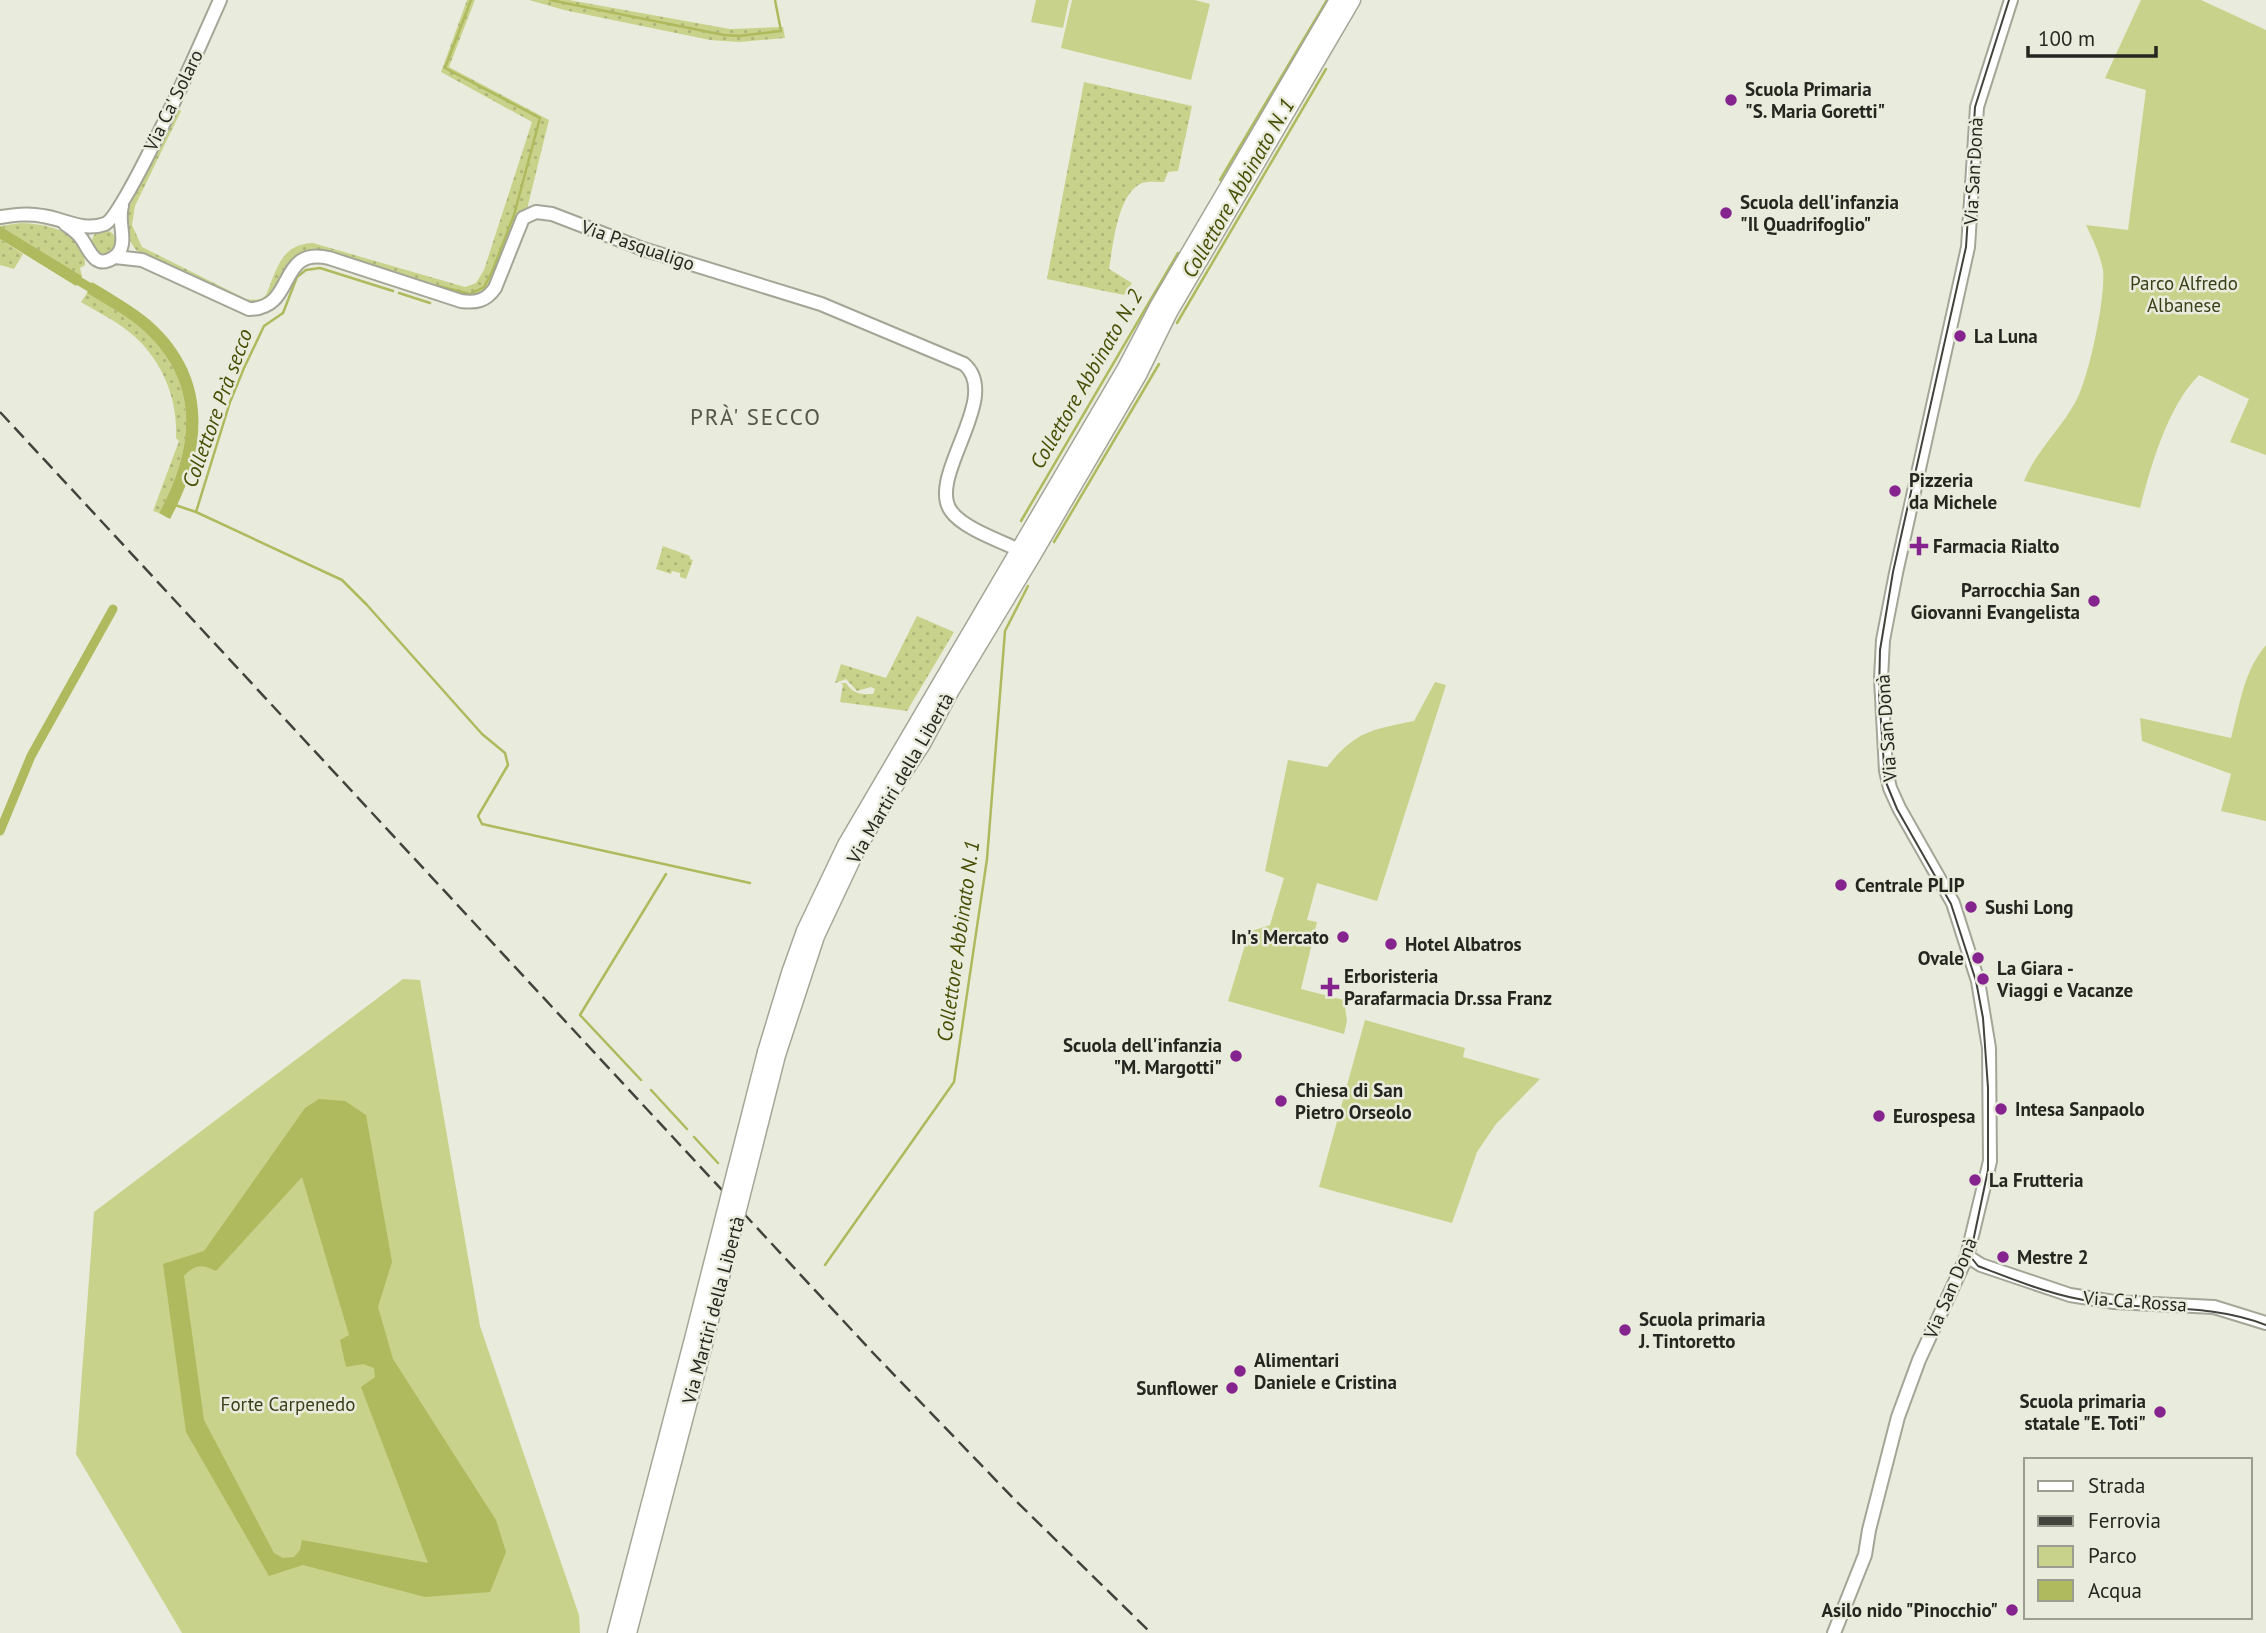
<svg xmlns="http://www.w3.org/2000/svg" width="2266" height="1633" font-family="'PT Sans',sans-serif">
<defs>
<pattern id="grass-dots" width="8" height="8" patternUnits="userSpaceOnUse" patternTransform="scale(1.75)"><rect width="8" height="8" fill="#c9d28a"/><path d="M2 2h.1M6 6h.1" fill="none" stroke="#acb477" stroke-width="1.8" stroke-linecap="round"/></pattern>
</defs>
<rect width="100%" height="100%" fill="#e9ecdc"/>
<path fill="url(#grass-dots)" d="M467,0H475L449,67L549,120L527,209L518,216L491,286L482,294L469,298L311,251C282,254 288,288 266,300C261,302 255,303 249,304L141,255C126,242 123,223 129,204L176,108L181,111L135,206L132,225L142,247L246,299C254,300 260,301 266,295C277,269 281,244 313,243L465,287L476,283L484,270L532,122L441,72Z
M529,0H569L730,29L783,27L785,38L739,42L710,40L564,10Z
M1084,82L1192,106L1178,171L1168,172L1164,182C1155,182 1144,180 1137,186C1117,200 1113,246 1109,269L1132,283L1124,295L1047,279Z
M21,223C47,224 85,231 85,265L80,268L82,276L0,226Z
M92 242a12 12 0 1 1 24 0a12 12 0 1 1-24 0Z
M0,239L23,254L14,269L0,265Z
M87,293C106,305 128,316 145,332C202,385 193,451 159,513L153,511L179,441L176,438C178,397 161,357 128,331C114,320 96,311 81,302Z
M663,546L690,556V559L693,560L686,579L680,577V573L672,571L671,574L656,569Z
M917,616L954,632L907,711L840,702L843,685L841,683H846C854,695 861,694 873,694L875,689L871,687L857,691L846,679L835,683L841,664L886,678Z"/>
<path fill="#c9d28a" d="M1036,0H1069L1063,28L1031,22Z
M1072,0H1195L1210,4L1191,80L1061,48Z
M2141,0H2201L2266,30V455L2230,442L2249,399L2199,375C2168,406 2151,465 2140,508L2024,481C2036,451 2061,429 2076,401C2089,378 2106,296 2103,270C2100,254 2093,240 2086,225L2128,230L2146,90L2105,78Z
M2266,645V821L2221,811L2231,774L2142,741L2140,718L2231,738C2240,705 2243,672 2266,645Z
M1435,682L1446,685L1377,901L1317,883L1307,920L1317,922L1301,989L1344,1000L1347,1021L1344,1034L1228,1001L1249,932L1270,925L1284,878L1265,871L1288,760L1327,767C1356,731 1370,730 1414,721Z
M403,979L420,980L480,1326L579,1615L580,1633H182L76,1454L94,1212Z
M1365,1020L1465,1048L1463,1057L1540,1079L1496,1124L1477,1152L1452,1223L1319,1187Z"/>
<path fill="#afb95d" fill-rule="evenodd" d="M0,226L82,276L76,286L0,239Z
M92,282C112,294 133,306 151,321C215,378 207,451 170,519L159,513C193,451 202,385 145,332C128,316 106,305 87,293Z
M319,1099L345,1101L366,1115L392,1262L378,1307L393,1359L496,1520L506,1552L490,1592L425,1597L303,1565L269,1576L186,1432L163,1264L204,1251L305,1108ZM302,1177L349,1335L340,1340L346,1367L363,1364L374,1368L375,1377L361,1387L428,1563L302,1540L300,1550L294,1557L283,1558L274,1553L204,1420L184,1276C195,1264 202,1264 216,1271Z"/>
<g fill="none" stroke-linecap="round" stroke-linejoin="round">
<path stroke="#afb95d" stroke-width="2.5" d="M550,0L724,35L739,36L781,31L775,0
M1220,180L1327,0
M438,286L470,294L484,287L492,272L514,215L540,118L445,68L471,0
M399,293L430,303
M1177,323L1326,69
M175,505L196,512L230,402L244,368L264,326L283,313L297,277L306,270L320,268L393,291
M196,512L342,580L367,605L482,734L505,753L508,765L478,816L482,824L750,883
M1021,521L1178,253
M1054,542L1159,364
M641,1080L580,1015L666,874
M651,1090L687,1129
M694,1137L718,1163
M825,1265L954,1082L987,859L1005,631L1028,586"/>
<path stroke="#afb95d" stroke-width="9" d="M69,275L99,293
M0,831L31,756L113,609"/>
<g stroke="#a3a697" stroke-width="16">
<path id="tertiary" d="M0,217C14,215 28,213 43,216C64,219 83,232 105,224C125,216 207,30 220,0
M65,224C71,228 77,232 81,238C89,248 94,270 113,258C118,255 121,250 122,244C124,231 118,221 122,206
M115,257L142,260L249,309C297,309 276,246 329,258L461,301C476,303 486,301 495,288L523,218L536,212L552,214L643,249L821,304L964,364C1003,397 926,477 951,511C963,529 1006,543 1026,553
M1967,1256L1981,1265L2070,1295L2114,1302L2214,1307L2266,1323
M1834,1633L1865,1555L1869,1530L1898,1417L1919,1360L1967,1256L1990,1161L1989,1048L1978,981L1953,903L1899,808L1890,788L1886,771L1881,679L1883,640L1896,573L1968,247L1977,107L2011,0"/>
</g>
<g stroke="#a3a697" stroke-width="19">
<path id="primary" d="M766,1052L790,973L805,931L846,845L1126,368L1159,305L1338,0
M777,1055L816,936L856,851L884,802L922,744L951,690L1032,556L1138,375L1169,312L1352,0
M616,1633L692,1343
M628,1633L704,1344"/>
</g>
<use href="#tertiary" stroke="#fff" stroke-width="12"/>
<use href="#primary" stroke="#fff" stroke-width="16"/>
<path stroke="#42433c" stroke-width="2" d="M2009,0L1975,107L1966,247L1893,572L1880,650L1879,693L1885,780L1897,809L1951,904L1976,981L1983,1018L1988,1088V1170L1970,1256L1978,1266C2017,1281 2056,1297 2096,1302C2155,1311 2208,1303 2266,1325"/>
<path stroke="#42433c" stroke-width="2.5" stroke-dasharray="14 7" stroke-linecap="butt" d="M0,412L875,1355L1015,1500L1151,1633"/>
<g stroke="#a3a697" stroke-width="19" stroke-linecap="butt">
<path id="primary-bridge" d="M692,1343L766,1052
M704,1344L777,1055"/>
</g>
<use href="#primary-bridge" stroke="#fff" stroke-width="16"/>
</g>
<g fill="#85248e" stroke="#e9ecdc" stroke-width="2.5">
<circle cx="1731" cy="100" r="7"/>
<circle cx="1726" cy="213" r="7"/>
<circle cx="1960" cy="336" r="7"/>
<circle cx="1895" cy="491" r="7"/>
<path d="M1915.5 535.5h7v7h7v7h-7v7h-7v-7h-7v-7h7z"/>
<circle cx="2094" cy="601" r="7"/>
<circle cx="1841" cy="885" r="7"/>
<circle cx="1971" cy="907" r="7"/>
<circle cx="1343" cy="937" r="7"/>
<circle cx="1391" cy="944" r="7"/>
<circle cx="1978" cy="958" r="7"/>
<circle cx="1983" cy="979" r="7"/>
<path d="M1326.5 976.5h7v7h7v7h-7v7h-7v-7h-7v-7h7z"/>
<circle cx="1236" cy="1056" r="7"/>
<circle cx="1281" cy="1101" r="7"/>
<circle cx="2001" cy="1109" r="7"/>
<circle cx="1879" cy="1116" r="7"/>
<circle cx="1975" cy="1180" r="7"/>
<circle cx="2003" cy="1257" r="7"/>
<circle cx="1625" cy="1330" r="7"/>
<circle cx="1240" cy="1371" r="7"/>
<circle cx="1232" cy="1388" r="7"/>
<circle cx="2160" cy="1412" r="7"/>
<circle cx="2012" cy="1610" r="7"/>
</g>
<g text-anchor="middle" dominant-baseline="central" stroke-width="5" stroke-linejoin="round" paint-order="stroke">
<g font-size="19" font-weight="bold" fill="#252620" stroke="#e9ecdc" text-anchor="start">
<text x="1745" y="89">Scuola Primaria<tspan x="1745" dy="22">"S. Maria Goretti"</tspan></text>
<text x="1740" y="202">Scuola dell'infanzia<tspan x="1740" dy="22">"Il Quadrifoglio"</tspan></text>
<text x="1974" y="336">La Luna</text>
<text x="1909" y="480">Pizzeria<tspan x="1909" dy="22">da Michele</tspan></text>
<text x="1933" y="546">Farmacia Rialto</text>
<text x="2080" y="590" text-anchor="end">Parrocchia San<tspan x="2080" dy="22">Giovanni Evangelista</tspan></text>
<text x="1855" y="885">Centrale PLIP</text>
<text x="1985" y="907">Sushi Long</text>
<text x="1329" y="937" text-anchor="end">In's Mercato</text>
<text x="1405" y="944">Hotel Albatros</text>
<text x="1964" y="958" text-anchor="end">Ovale</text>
<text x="1997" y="968">La Giara -<tspan x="1997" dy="22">Viaggi e Vacanze</tspan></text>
<text x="1344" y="976">Erboristeria<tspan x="1344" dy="22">Parafarmacia Dr.ssa Franz</tspan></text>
<text x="1222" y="1045" text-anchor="end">Scuola dell'infanzia<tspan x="1222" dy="22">"M. Margotti"</tspan></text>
<text x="1295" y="1090">Chiesa di San<tspan x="1295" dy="22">Pietro Orseolo</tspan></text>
<text x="2015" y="1109">Intesa Sanpaolo</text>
<text x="1893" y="1116">Eurospesa</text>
<text x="1989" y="1180">La Frutteria</text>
<text x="2017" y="1257">Mestre 2</text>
<text x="1639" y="1319">Scuola primaria<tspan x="1639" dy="22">J. Tintoretto</tspan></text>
<text x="1254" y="1360">Alimentari<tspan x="1254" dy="22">Daniele e Cristina</tspan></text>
<text x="1218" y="1388" text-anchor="end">Sunflower</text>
<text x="2146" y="1401" text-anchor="end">Scuola primaria<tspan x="2146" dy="22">statale "E. Toti"</tspan></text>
<text x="1998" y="1610" text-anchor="end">Asilo nido "Pinocchio"</text>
</g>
<g font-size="19" fill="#252620" stroke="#e9ecdc">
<text transform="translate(173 100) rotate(-64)">Via Ca' Solaro</text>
<text transform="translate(1973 171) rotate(-87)">Via San Donà</text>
<text transform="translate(638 245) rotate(19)">Via Pasqualigo</text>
<text transform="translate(1886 728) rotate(-94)">Via San Donà</text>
<text transform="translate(900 778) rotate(-60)">Via Martiri della Libertà</text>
<text transform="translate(1950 1288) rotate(-67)">Via San Donà</text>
<text transform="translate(2135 1301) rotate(4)">Via Ca' Rossa</text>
<text transform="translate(713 1310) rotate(-75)">Via Martiri della Libertà</text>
</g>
<g font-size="19" fill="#3b3f18" stroke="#e9ecdc">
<text x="2184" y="283">Parco Alfredo<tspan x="2184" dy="22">Albanese</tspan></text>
<text x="288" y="1404">Forte Carpenedo</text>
</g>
<g font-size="21" font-style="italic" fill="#474d03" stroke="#e9ecdc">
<text transform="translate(1238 188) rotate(-60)">Collettore Abbinato N. 1</text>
<text transform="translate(1086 379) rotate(-60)">Collettore Abbinato N. 2</text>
<text transform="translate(217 408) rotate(-70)">Collettore Prà secco</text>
<text transform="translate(958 941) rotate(-82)">Collettore Abbinato N. 1</text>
</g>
<g font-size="23" letter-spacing="2" fill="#555749" stroke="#e9ecdc">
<text x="756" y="416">PRÀ' SECCO</text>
</g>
</g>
<rect x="2024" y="1458" width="228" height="161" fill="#e9ecdc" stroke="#9b9d91" stroke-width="2"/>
<rect x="2038" y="1481" width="35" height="10" fill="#ffffff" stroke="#9b9d91" stroke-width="2"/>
<text x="2088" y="1493" font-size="21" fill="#252620">Strada</text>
<rect x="2038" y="1516" width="35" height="10" fill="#42433c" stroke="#9b9d91" stroke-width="2"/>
<text x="2088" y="1528" font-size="21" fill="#252620">Ferrovia</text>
<rect x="2038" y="1546" width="35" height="21" fill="#c9d28a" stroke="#9b9d91" stroke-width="2"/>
<text x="2088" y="1563" font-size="21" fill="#252620">Parco</text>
<rect x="2038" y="1580" width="35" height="21" fill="#afb95d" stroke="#9b9d91" stroke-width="2"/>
<text x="2088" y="1598" font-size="21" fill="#252620">Acqua</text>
<path d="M2028 46v10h128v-10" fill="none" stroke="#252620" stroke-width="3.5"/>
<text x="2038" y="46" font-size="21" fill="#252620" stroke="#e9ecdc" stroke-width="5" paint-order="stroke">100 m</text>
</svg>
